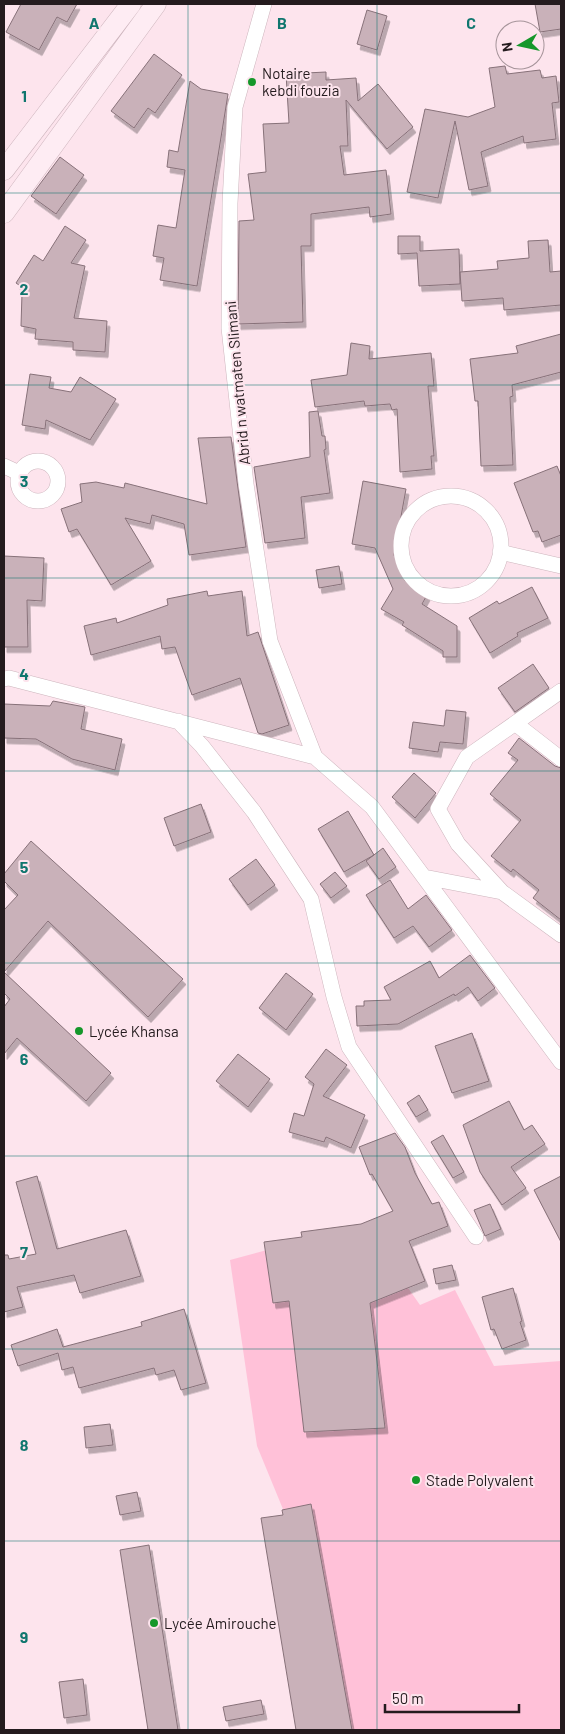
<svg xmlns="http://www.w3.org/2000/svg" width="565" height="1734" font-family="Barlow,sans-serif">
<defs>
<filter id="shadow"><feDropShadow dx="3" dy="5.5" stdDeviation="0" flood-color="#0004"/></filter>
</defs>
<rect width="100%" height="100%" fill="#fde4ed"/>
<path fill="#ffc1d8" d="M363,1224L420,1305L455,1290L494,1366L561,1361V1730H322L285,1514L257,1446L230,1260Z"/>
<path fill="#c9b1b9" stroke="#877179" filter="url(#shadow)" d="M21,4H77L67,22L57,17L39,50L6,32Z
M535,4H561V29L540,32Z
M367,10L387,16L377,50L357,44Z
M154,54L182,75L155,113L148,108L134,128L111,111Z
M505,66L507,74L540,70L542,78L556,76L559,102L552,103L556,139L524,143L523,136L481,152L488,186L469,190L455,121L438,198L407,192L425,109L468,117L495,107L489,68Z
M326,72V80L356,78L358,101L378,84L413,127L387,149L346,100L348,146H340L344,175L386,170L391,214L370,217L369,207L311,214V246H301L303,322L238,324L239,221L254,220L248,174L266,172L263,124L289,123L286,74Z
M190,81L201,89L228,94L197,286L160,280L164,258L153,256L158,225L176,228L185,170L167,167L169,150L178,152Z
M60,157L84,175L56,214L31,196Z
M65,226L86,240L71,263L85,266L74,318L107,321L105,352L73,350V342L35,339L36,329L21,326L22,293L25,289L16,283L34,255L43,261Z
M398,236H420V251L459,249L460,284L419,286L417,253L398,254Z
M548,240L550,272L561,271V305L504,310L503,298L462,301L460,272L498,269L497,261L529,258L528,241Z
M561,334V372L512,385L513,396L510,397L513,465L481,466L478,401H475L470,359L518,353L516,346Z
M351,343L370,346L369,359L431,353L434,386H428L434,456H431L432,469L400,472L397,409L392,410L390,404L365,406L364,401L315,407L311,380L347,375Z
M30,374L51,377L49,388L71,392L80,377L116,399L90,440L46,420L45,429L22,425Z
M318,411L322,436H325L326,449L324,450L330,493L301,497L305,538L265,543L254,467L310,457L309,412Z
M231,437L246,547L189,555L184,524L152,515L150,524L125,518L151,561L111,585L77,529L69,532L61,509L82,502L80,484L96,482L124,488L125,483L207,504L198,438Z
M557,466L561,476V535L542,542L538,531L533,532L514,483Z
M363,481L406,489L394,555L405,581L427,595L422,604L457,626V657H443V651L402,625L404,622L381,609L393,589L375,548L352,544Z
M4,556L44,558L42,601L27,600L28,647H4Z
M339,566L342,584L319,588L316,570Z
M532,587L548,618L517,633L518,636L490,653L469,618L497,601L499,604Z
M207,591L208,596L242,591L247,636L258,632L289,725L262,734L258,733L240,678L192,695L175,647L162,649L160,636L91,655L84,626L116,618L117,623L168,605L167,599Z
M533,664L549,688L515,712L498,688Z
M53,701L85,707L81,729L122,739L115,770L72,759L36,739L4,738V704L50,706Z
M446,710L466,712L463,744L440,742L438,752L409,748L413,722L444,726Z
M519,738L555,766L561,768V920L533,898L539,890L513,869L511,872L491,856L521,820L490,794L518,760L508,753Z
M414,773L436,793L415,818L392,797Z
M201,804L211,832L174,846L164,818Z
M348,811L374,855L344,872L318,829Z
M31,841L183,979L148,1017L48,921L4,972L111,1073L86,1101L17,1038L4,1054V1007L10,999L4,993V910L18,895L4,881V874Z
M383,848L396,867L379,879L366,861Z
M256,859L275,885L248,905L229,879Z
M335,872L347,886L331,898L320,884Z
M390,880L408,909L426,895L452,930L429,947L413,926L394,938L366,895Z
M470,955L495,988L478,1001L468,987L455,996L454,994L398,1024L357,1026L356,1006H364V1001L391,1000L384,987L430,961L439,978Z
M286,973L313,994L286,1030L259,1008Z
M472,1033L489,1081L452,1093L435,1046Z
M326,1049L347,1065L323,1096L365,1115L351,1148L326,1137L324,1142L289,1132L294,1113L304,1116L314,1084L305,1077Z
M238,1054L270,1079L248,1107L216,1081Z
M419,1095L428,1110L416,1117L407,1103Z
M509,1101L524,1130L532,1125L545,1144L511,1167L526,1188L502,1205L480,1172L463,1125Z
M395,1133L405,1147L415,1173L432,1204L439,1202L448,1226L409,1241L425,1281L370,1303L385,1428L304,1432L289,1301L273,1303L264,1242L302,1237L301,1232L361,1224L393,1211L372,1174L370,1175L359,1147Z
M443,1135L464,1172L453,1178L431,1142Z
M37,1176L57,1249L126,1230L141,1276L80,1293L74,1275L17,1287L23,1307L4,1312V1255H8L9,1259L36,1254L16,1182Z
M561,1176V1242L534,1190Z
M490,1204L501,1229L485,1236L474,1210Z
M452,1265L456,1280L436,1284L433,1269Z
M513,1288L522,1321L520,1322L526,1340L502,1349L494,1329L491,1330L482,1297Z
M184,1309L206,1383L181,1390L174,1370L156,1375L154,1368L79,1388L73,1367L62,1370L58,1353L18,1366L11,1345L57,1329L63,1347L142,1326L141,1322Z
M110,1424L113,1445L86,1448L84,1427Z
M137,1492L141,1511L120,1515L116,1496Z
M311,1504L352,1730H296L261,1518L283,1515L282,1510Z
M149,1545L178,1730H148L120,1550Z
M83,1679L87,1715L64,1718L59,1682Z
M261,1700L264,1714L226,1721L223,1707Z"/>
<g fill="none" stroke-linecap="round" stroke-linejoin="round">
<g stroke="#cdb5bd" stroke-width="16">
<path id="minor" d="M264,4L235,107L230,203L229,328L246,484L270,641L315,757
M18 481a20 20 0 1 1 40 0a20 20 0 1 1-40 0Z
M4,466L19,473
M401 546a50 50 0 1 1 100 0a50 50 0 1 1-100 0Z
M500,552L561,566
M4,679L9,678L315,757L372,807L561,1062
M561,691L467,757L438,809L458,844L502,892L561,935
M178,721L202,746L254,812L311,899L334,997L349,1047L476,1237
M516,724L561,759
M424,877L502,892"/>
</g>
<g stroke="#cdb5bd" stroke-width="21">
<path id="secondary" d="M4,170L131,4
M4,213L156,4"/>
</g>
<use href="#minor" stroke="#fff" stroke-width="15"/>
<use href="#secondary" stroke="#feecf3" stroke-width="20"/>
</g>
<path fill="none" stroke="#0f766e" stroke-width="1" stroke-opacity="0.55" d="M188,4V1730M377,4V1730M4,193H561M4,385H561M4,578H561M4,771H561M4,963H561M4,1156H561M4,1349H561M4,1541H561"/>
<g fill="#15972a" stroke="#fde4ed" stroke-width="2">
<circle cx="252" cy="82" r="5"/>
<circle cx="79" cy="1031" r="5"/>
<circle cx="416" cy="1480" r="5"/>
<circle cx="154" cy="1623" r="5"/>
</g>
<g text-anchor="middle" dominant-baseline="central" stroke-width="4" stroke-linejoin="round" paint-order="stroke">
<g font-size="15" fill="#241b1e" stroke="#fde4ed" text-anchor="start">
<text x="262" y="73">Notaire<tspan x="262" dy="17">kebdi fouzia</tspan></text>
<text x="89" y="1031">Lycée Khansa</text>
<text x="426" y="1480">Stade Polyvalent</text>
<text x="164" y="1623">Lycée Amirouche</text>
</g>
<g font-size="15" fill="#241b1e" stroke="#fde4ed">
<text transform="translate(237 383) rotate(-95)">Abrid n watmaten Slimani</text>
</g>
</g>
<g font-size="16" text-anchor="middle" font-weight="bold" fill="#0f766e" stroke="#fde4ed" stroke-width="4" stroke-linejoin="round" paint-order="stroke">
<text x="94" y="29">A</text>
<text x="282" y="29">B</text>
<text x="471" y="29">C</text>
<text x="24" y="102">1</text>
<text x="24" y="295">2</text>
<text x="24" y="487">3</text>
<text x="24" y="680">4</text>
<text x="24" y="873">5</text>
<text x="24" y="1065">6</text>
<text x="24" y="1258">7</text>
<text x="24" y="1451">8</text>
<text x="24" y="1643">9</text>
</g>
<rect width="565" height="1734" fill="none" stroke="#241b1e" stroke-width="10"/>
<g transform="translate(520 45) rotate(261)"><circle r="24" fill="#fde4ed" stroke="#a6949a"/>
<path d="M0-4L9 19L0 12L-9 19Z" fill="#15972a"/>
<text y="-8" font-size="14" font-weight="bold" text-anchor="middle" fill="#241b1e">N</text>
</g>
<path d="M385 1704v8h134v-8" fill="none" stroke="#241b1e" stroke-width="2.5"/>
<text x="392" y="1704" font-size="15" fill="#241b1e" stroke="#fde4ed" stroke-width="4" paint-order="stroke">50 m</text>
</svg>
